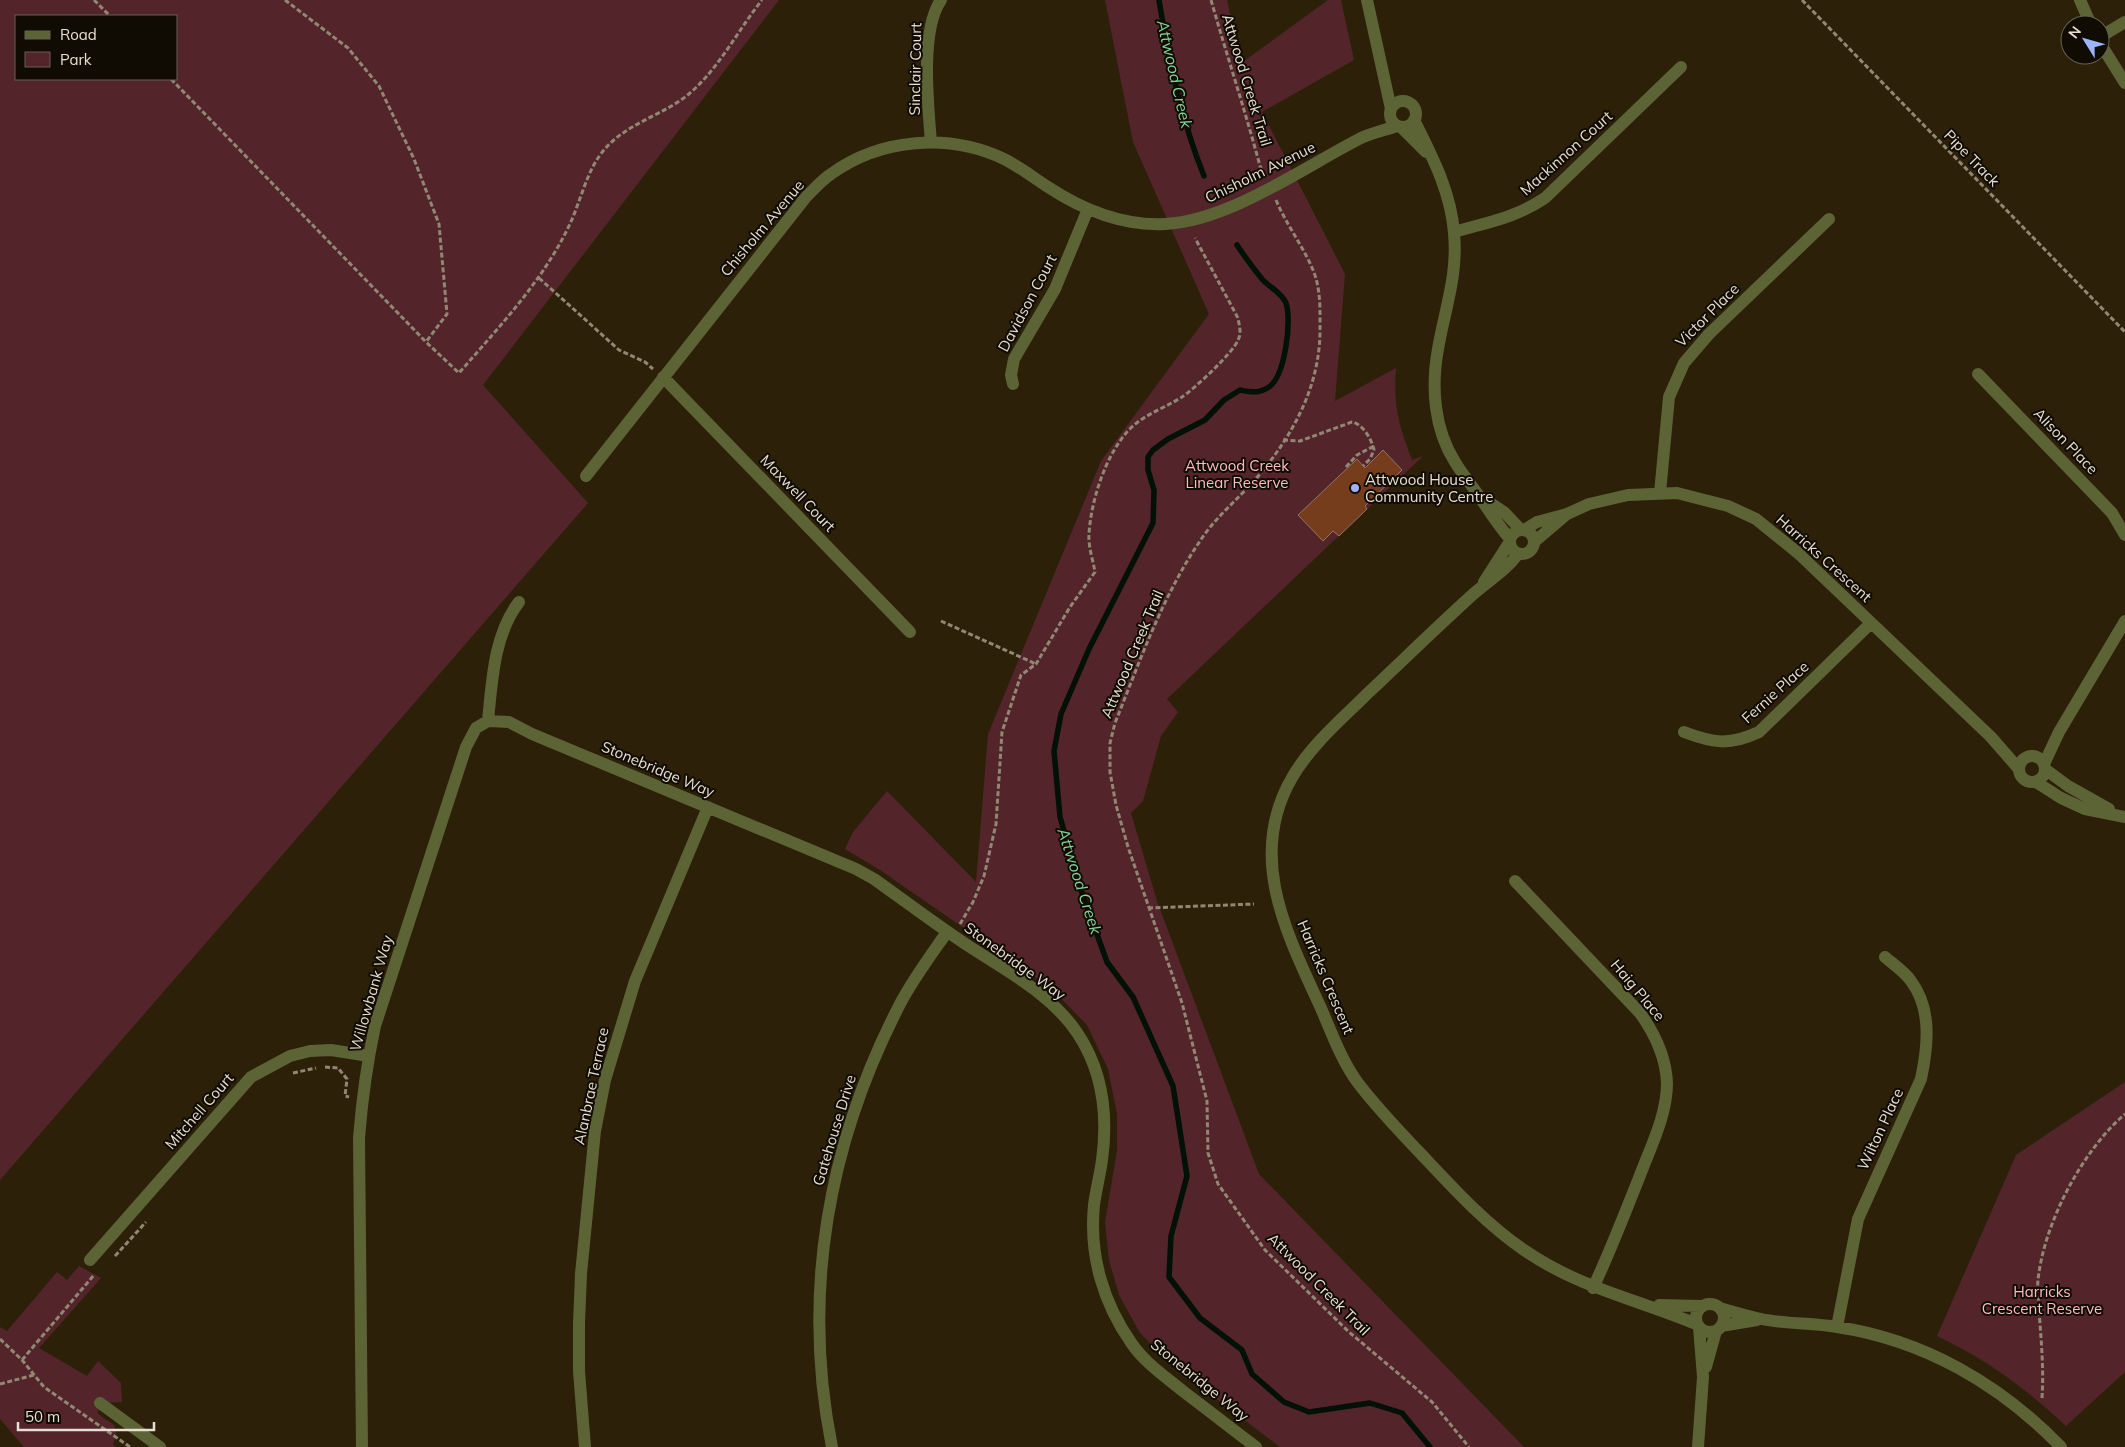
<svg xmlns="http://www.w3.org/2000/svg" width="2125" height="1447" font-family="Mulish,sans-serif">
<rect width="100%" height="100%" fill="#2c2008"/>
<path fill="#53252b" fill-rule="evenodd" d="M0,0H779L483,385L588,503L0,1180ZM16,16H176V79H16Z
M1105,0H1227L1240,64L1328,0H1341L1354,60L1262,112L1345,274L1335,401L1396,368C1393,406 1399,425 1412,460L1423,456L1167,699L1178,712L1161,736L1143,801L1131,813L1157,901L1259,1174L1524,1447H1280L1171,1364L1140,1333L1119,1295L1109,1260L1105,1222L1117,1151V1114L1108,1069L1087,1025L1052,989L880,870L845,849L853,832L887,791L976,882L988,734L1101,461L1209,314L1133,142Z
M2125,1082V1372L2066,1426C2025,1388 1988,1360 1937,1336L2016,1155Z
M79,1266L101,1278L39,1348L87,1376L98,1361L121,1383L122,1402L103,1403L97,1413L114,1425L116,1433L113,1445L116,1447H24L0,1419V1327L7,1331L57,1272L67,1280Z"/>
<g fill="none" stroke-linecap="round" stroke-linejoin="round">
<path stroke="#021105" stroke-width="5.5" d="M1159,0C1169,60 1181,119 1204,176
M1237,245C1245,257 1253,268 1262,279C1269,287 1282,293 1286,303C1292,321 1285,376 1269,387C1259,394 1251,392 1240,390L1224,400L1205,420L1168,439L1153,450L1148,457V470L1154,490L1153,523L1089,649L1061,714L1054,751L1060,817L1081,890L1107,962L1133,997L1173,1086L1187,1176L1171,1236L1169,1277L1200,1318L1242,1350L1252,1374L1284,1402L1309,1412L1370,1403L1402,1413L1430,1447"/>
</g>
<path fill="#763d1d" stroke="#917466" d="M1383,450L1402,470L1365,506L1367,509L1339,536L1333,531L1323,541L1298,515L1357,459L1365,468Z"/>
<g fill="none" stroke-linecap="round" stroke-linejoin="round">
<path stroke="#918774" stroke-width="3" stroke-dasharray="5 2.5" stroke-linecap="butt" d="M94,0L110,16
M285,0L348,48L379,86L414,159L439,224L447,314L426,342
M1211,0C1227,56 1245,110 1260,166L1265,176
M1802,0L2125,332
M171,79L426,342L459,373C499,327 541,283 568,228C580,204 585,176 600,155C623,123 662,117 690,93C720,67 738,30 762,0
M1276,200C1286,224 1303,246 1313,270C1321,289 1320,310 1320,330C1320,384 1295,432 1260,474C1241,497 1216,516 1200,541C1162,597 1140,661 1115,723L1110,743V772L1116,805L1128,847L1182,1003L1207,1101L1208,1153L1218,1184L1265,1250L1349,1332L1432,1402L1469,1447
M539,278L619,350L645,362L653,369
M1283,440L1300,441L1352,422C1363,424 1372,440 1374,450L1370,459L1363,466
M1346,467L1357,455L1374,446
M941,621L1036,664
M1148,908L1254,904
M960,924L973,902L984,876L996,824L1002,732L1021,675L1036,664L1070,607L1095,572C1093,560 1088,546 1089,534C1091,501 1105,457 1127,432C1142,415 1163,409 1182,397C1194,389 1233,353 1238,340C1242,333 1239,325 1238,318L1195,238
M325,1067L338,1068L347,1079L345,1096L349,1097
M293,1073L316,1068
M115,1256L146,1222
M0,1339L22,1360L44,1387L130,1447
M22,1360L94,1275
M0,1384L34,1375
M2042,1398C2044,1368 2041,1339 2039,1310C2039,1300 2037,1289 2038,1280C2044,1223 2082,1151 2125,1114"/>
<path stroke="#5c6335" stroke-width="12" d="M1367,0L1391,109
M2080,0L2091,25
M2100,37L2125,22
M2100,43L2125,83
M1390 114a13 13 0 1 1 26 0a13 13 0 1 1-26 0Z
M1414,120C1432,156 1451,192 1454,233C1458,276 1445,308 1438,349C1431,387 1434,429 1455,462C1462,474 1471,484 1479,496C1489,511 1498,525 1510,539
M1401,127L1426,152
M931,142C928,105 920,30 941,0
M1454,232C1488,222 1515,218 1545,198L1681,67
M1978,374L2112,513L2125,535
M663,377L910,632
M1013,384L1011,375L1014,359L1055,289L1088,209
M586,476L806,197C814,189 822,180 831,174C881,138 949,133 1004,159C1020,167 1034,178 1048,187C1083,210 1123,226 1165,224C1229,221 1304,167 1361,138C1372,133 1385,130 1397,126
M1660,493L1669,397L1684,363L1709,334L1829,219
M1483,498L1505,513L1521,530
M1510 542a12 12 0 1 1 24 0a12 12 0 1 1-24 0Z
M1524,530L1537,522L1567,514L1589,504L1628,495L1677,493L1728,506L1756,519L1798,553L1991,737L2018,768
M1534,542L1567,514
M1518,554C1505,572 1486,582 1470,597C1436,628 1402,661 1368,693C1342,719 1312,744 1293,776C1246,855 1286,932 1320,1006C1331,1031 1341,1060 1358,1083C1377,1108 1400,1132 1422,1155C1454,1189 1486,1224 1524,1250C1579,1288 1636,1299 1696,1324
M1484,582L1509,543
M488,721L509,722L532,734L856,869L874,879C905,901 935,924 967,945C1005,970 1052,994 1078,1034C1103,1072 1108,1116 1102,1160C1100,1175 1096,1190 1094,1205C1089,1255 1103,1303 1132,1344C1145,1363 1166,1377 1184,1392C1208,1410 1232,1429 1256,1447
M1684,732C1713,743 1729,746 1759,732L1871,623
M2019 769a13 13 0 1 1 26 0a13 13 0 1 1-26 0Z
M2044,764L2059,732L2125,621
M2045,769L2068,786L2109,809
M2036,782L2061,798L2085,809L2125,817
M1515,881L1640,1013C1655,1034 1666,1056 1667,1083C1667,1116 1650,1148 1639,1178C1624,1215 1610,1252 1593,1288
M90,1260L251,1077L290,1056L310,1051L331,1050L369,1056
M1696 1318a14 14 0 1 1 28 0a14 14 0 1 1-28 0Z
M1659,1305L1701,1306
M1720,1308C1734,1312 1747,1316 1761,1319C1786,1324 1812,1323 1837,1327C1924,1340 2000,1384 2061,1447
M1721,1326L1757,1320
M1837,1327L1858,1219L1921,1079C1928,1046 1932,1009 1911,981C1905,972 1893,964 1885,957
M1706,1367L1716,1331
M100,1403L160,1447
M362,1447L359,1138C362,1100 367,1063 375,1026L466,747L476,728L488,721C492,681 494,634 519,602
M585,1447L579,1371V1323L581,1274L595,1131L605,1080L635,981L708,807
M832,1447C801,1293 828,1143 900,1004C913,979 931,955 947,932
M1698,1447L1703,1377L1699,1327"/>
</g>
<circle fill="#9db4fd" stroke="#100b03" stroke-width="2" cx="1355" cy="488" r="5"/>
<g text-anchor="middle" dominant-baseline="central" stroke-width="4" stroke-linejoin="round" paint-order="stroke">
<g font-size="15" fill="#e7dfd1" stroke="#100b03">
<text transform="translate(915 69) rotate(-89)">Sinclair Court</text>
<text transform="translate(1247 80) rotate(73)">Attwood Creek Trail</text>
<text transform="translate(1566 153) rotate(-42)">Mackinnon Court</text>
<text transform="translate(1972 158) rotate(46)">Pipe Track</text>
<text transform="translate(1260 172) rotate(-26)">Chisholm Avenue</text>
<text transform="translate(762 228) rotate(-50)">Chisholm Avenue</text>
<text transform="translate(1027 303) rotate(-62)">Davidson Court</text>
<text transform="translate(1707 315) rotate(-45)">Victor Place</text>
<text transform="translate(2066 441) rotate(46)">Alison Place</text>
<text transform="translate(798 493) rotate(46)">Maxwell Court</text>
<text transform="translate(1824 558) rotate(42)">Harricks Crescent</text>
<text transform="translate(1132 654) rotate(-67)">Attwood Creek Trail</text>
<text transform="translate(1775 692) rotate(-42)">Fernie Place</text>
<text transform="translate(658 769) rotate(23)">Stonebridge Way</text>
<text transform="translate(1015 961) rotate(36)">Stonebridge Way</text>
<text transform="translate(1326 977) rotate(67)">Harricks Crescent</text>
<text transform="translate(1638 990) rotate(50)">Haig Place</text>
<text transform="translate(371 993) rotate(-74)">Willowbank Way</text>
<text transform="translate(591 1086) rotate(-78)">Alanbrae Terrace</text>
<text transform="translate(199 1111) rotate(-49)">Mitchell Court</text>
<text transform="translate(1880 1129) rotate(-65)">Wilton Place</text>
<text transform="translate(834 1130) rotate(-73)">Gatehouse Drive</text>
<text transform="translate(1319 1284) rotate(45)">Attwood Creek Trail</text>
<text transform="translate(1200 1380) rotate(39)">Stonebridge Way</text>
</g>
<g font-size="15" fill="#fbbdc1" stroke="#100b03">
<text x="1237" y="465">Attwood Creek<tspan x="1237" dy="17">Linear Reserve</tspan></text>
<text x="2042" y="1291">Harricks<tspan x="2042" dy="17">Crescent Reserve</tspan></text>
</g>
<g font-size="15" fill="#e7dfd1" stroke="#100b03" text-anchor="start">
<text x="1365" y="479">Attwood House<tspan x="1365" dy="17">Community Centre</tspan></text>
</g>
<g font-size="16" font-style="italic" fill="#83d697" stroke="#100b03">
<text transform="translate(1175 74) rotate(77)">Attwood Creek</text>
<text transform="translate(1080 881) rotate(72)">Attwood Creek</text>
</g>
</g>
<rect x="15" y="15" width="162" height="65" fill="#100b03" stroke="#666055"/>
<rect x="25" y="31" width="25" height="8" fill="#5c6335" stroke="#666055"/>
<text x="60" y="40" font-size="15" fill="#e7dfd1">Road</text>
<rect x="25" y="52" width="25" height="15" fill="#53252b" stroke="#666055"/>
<text x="60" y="65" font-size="15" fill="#e7dfd1">Park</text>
<g transform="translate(2085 40) rotate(307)"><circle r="24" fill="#100b03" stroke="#666055"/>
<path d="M0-4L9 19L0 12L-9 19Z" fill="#9db4fd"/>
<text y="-8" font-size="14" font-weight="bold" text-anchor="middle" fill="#e7dfd1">N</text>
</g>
<path d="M18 1422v8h136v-8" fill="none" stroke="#e7dfd1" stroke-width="2.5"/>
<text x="25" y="1422" font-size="15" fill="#e7dfd1" stroke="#100b03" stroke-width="4" paint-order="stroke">50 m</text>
</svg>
